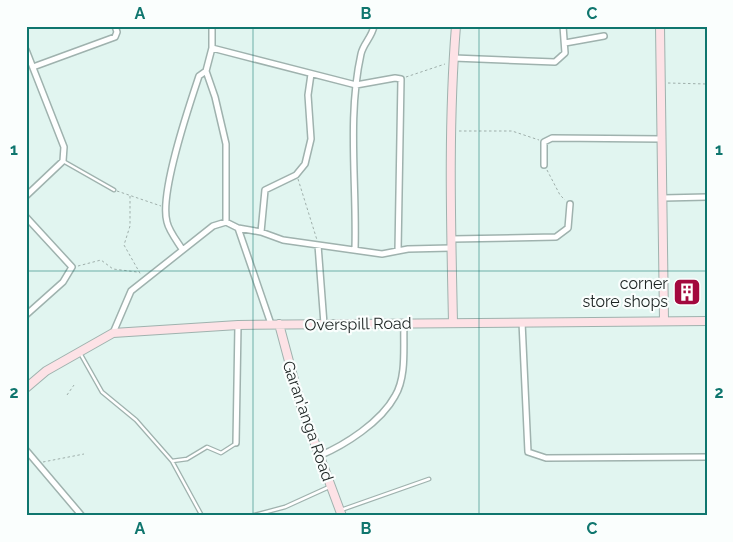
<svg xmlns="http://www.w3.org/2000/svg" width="733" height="542" font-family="Raleway,sans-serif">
<rect width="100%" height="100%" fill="#e1f5f0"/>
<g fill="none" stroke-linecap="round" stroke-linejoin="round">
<g stroke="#9fb2ae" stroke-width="5">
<path id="lane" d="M63,161L114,190
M80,353L102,392L136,420L172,461L202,516
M172,461L187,459L207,447L221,453L235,444
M341,510L429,479
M251,516L285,507L329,487"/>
</g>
<g stroke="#9fb2ae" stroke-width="8">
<path id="street" d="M565,43L604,36
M212,48L356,85L395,78L401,79L398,251
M26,50L64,147L63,161L26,196
M454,58L555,62L565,53L563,26
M33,67L115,37L117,32L115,26
M544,165V142L552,138L662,139
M663,198L707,197
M26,217L72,267L63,282L26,315
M226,222L238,228L271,324
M238,228L261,232L283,240L382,254L408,249L451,248
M261,232L265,190L296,175L305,164L311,139L308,95L311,74
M452,239L556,237L568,228L570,204
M318,245L324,324
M182,249C177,241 169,231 167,222C159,194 189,106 199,76L206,71
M355,249C357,185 347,117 361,54C363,44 372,37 374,26
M522,322L528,452L546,458L707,457
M113,333L131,291L213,226L226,222V144L215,97L206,71L212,48V26
M236,443L238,325
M26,450L82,516
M319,456C345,445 381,422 395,396C407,376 403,346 404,323"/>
</g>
<g stroke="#9fb2ae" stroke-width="10">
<path id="secondary" d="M660,26L664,321
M453,323C451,225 448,125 456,26
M279,324L301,406L342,516
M26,388L46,371L113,333L238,325L707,321"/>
</g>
<path stroke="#9fafab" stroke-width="1" stroke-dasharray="2.5 2.5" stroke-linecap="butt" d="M406,77L445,64
M668,83L707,84
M459,131H512L539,140
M547,170L560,195L565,200
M298,179L317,240
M117,191L161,206
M130,196V226L124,245L141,275
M78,266L101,260L113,269L137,272
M67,395L74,385
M43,462L84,454"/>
<use href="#lane" stroke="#fff" stroke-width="2.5"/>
<use href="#street" stroke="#fff" stroke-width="5"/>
<use href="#secondary" stroke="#fde2e6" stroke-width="8"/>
</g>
<path fill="none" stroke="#0f766e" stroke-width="1" stroke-opacity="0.55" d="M253,26V516M479,26V516M26,271H707"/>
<defs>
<g id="building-square" transform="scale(1.4375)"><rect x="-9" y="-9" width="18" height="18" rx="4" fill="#a3083e" stroke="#fafefd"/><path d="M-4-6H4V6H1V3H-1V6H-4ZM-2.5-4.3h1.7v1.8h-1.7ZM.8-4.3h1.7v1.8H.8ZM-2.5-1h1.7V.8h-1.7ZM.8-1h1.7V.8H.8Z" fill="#fff"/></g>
</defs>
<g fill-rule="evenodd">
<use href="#building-square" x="687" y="292"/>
</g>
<g text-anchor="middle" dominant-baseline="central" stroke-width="4.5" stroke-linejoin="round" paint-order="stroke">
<g font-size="16" fill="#1c2322" stroke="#fafefd" text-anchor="end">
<text x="668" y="283">corner<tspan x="668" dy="18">store shops</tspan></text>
</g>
<g font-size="16" fill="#1c2322" stroke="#fafefd">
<text transform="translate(358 324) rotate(-1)">Overspill Road</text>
<text transform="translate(308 421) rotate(71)">Garan'anga Road</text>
</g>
</g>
<rect width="733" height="542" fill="none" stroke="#fafefd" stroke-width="55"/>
<rect x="28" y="28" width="678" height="486" fill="none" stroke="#0f766e" stroke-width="2"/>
<g font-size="16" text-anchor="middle" font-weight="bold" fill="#0f766e">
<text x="140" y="19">A</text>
<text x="366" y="19">B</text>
<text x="592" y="19">C</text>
<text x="14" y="155">1</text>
<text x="719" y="155">1</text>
<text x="14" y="398">2</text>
<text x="719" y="398">2</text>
<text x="140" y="534">A</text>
<text x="366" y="534">B</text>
<text x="592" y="534">C</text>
</g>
</svg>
